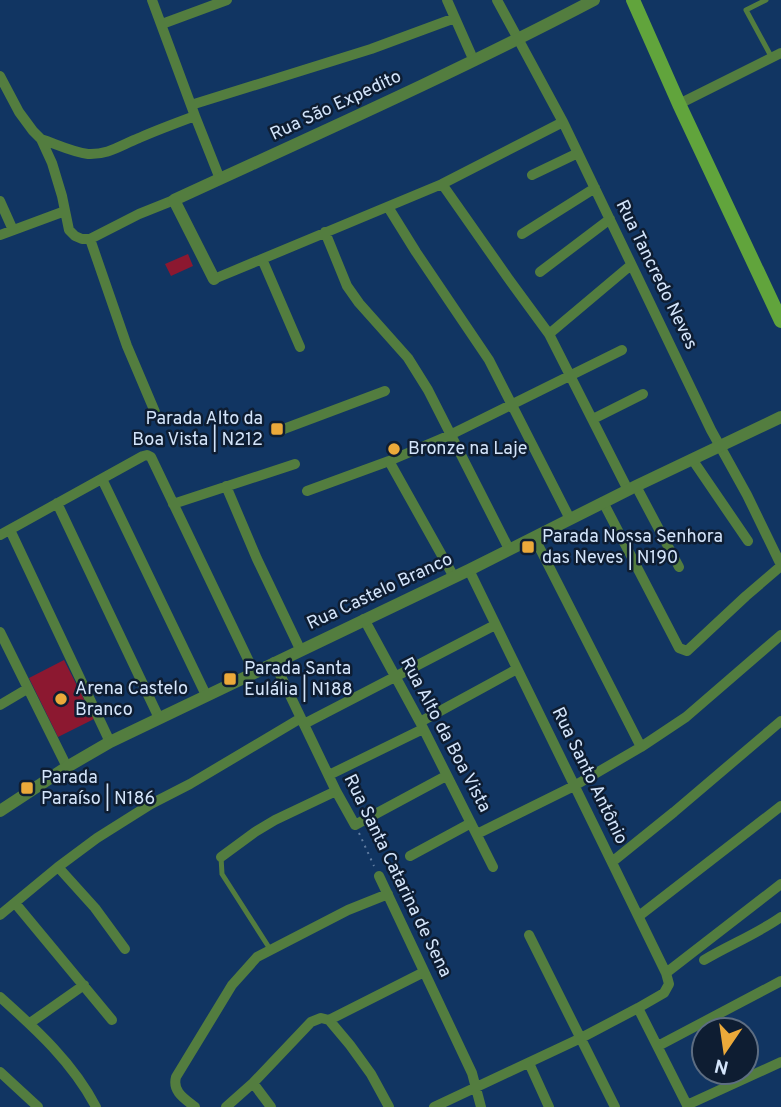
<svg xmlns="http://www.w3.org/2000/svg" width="781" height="1107" font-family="Overpass,sans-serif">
<rect width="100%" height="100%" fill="#113562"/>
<path fill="#8c1830" d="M188,254L193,266L171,276L165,264Z
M64,660L94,719L58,737L29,678Z"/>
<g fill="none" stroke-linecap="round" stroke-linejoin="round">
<path stroke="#617da1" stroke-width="2" stroke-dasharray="2 5" stroke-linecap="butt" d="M359,833L374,866"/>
<path stroke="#537d3f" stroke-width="5" d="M766,0L746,10L772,58
M221,857L222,874L270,949"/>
<path stroke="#537d3f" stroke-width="10" d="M152,0L195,116L220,179
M447,0L474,61
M497,0L563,122L711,430L747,495L781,565
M162,24L227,0
M0,76L19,112L33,131L41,139L52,163L62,196L69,230L75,236L82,239H90
M679,104L781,53
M191,105L371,49L455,18
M41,139C56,144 72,152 88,154C108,155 121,145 139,138C157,130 176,123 195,116
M532,175L578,153
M442,184L508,278L549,334L628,490
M0,201L13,230
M388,207L416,252L489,360L570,519
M325,232L347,286L359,303L408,358L428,390L509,549
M522,234L595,188
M0,235L65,211
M90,239L127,346L155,412
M90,239L139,214L174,200
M262,259L300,347
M540,272L610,219
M214,279L442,184L563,122
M549,334L631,265
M593,419L643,394
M281,430L385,391
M692,459L748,541
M389,461L454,577
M102,479L206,695
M226,486L257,559L300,649
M636,486L679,567
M307,491L389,461L450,435L622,350
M603,502L679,648L687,651L746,596L781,566
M57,503L159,718
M173,504L295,464
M10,530L110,742
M0,535L143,456L147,455L151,457L254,672
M534,537L641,747
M364,619L420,722L493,867
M0,632L67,767
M274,662L336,791L355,825L446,776
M0,705L27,689
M420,722L517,669
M304,724L495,625
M329,775L423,729
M477,834L574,786L641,747L686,717L781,635
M410,856L471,823
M221,857L255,832L275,820L336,791
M612,862L674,812L781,721
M58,867L95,908L125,949
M379,876L472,1073L481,1107
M15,903L112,1020
M0,915L58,867L97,838L151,804L190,784L301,718
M639,916L781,806
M529,935L615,1107
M704,960C729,945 757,934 781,917
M666,973L781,884
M0,997C37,1030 73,1063 96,1107
M638,1008L688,1107
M329,1020L424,972
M30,1023L84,985
M658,1046L781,981
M529,1063L549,1107
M0,1072L38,1107
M253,1083L271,1107
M687,1105L781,1062
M195,1107C185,1099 172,1092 176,1077L232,985L257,957L348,910L388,894
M226,1107L253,1083L311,1022L321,1018L329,1020L350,1045L371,1074L389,1107
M434,1107L581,1038L638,1008L664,993L669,984L666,973L469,570"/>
<path stroke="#537d3f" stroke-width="12" d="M214,279L174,200C315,135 457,72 594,0
M0,811L67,767L110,742L469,570L636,486L781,417"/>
<path stroke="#61a43c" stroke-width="14" d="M633,0L679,104L781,321"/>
</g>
<g fill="#eba93a" stroke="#0e1d32" stroke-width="2.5">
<rect x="270" y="422" width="14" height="14" rx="3.5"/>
<circle cx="394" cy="449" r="7"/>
<rect x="521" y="540" width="14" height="14" rx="3.5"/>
<rect x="223" y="672" width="14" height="14" rx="3.5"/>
<circle cx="61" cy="699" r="7"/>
<rect x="20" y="781" width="14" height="14" rx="3.5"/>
</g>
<g text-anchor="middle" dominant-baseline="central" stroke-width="5" stroke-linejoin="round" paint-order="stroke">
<g font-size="18" fill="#d4e5fb" stroke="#0e1d32">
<text transform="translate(336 106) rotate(-25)">Rua São Expedito</text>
<text transform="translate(656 275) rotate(64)">Rua Tancredo Neves</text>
<text transform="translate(380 592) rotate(-25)">Rua Castelo Branco</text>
<text transform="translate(445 735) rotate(62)">Rua Alto da Boa Vista</text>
<text transform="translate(589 776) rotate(64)">Rua Santo Antônio</text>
<text transform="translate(397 876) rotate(64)">Rua Santa Catarina de Sena</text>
</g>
<g font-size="18" fill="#d4e5fb" stroke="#0e1d32" text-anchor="start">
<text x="263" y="419" text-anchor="end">Parada Alto da<tspan x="263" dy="21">Boa Vista | N212</tspan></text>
<text x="408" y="449">Bronze na Laje</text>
<text x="542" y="537">Parada Nossa Senhora<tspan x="542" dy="21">das Neves | N190</tspan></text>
<text x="244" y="669">Parada Santa<tspan x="244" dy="21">Eulália | N188</tspan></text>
<text x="75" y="689">Arena Castelo<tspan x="75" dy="21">Branco</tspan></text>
<text x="41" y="778">Parada<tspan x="41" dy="21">Paraíso | N186</tspan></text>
</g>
</g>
<g transform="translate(725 1051) rotate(193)"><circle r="33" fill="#0e1d32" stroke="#5d6d82" stroke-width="2"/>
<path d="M0-5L12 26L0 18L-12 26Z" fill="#eba93a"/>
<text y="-10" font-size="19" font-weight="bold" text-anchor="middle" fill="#d4e5fb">N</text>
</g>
</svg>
